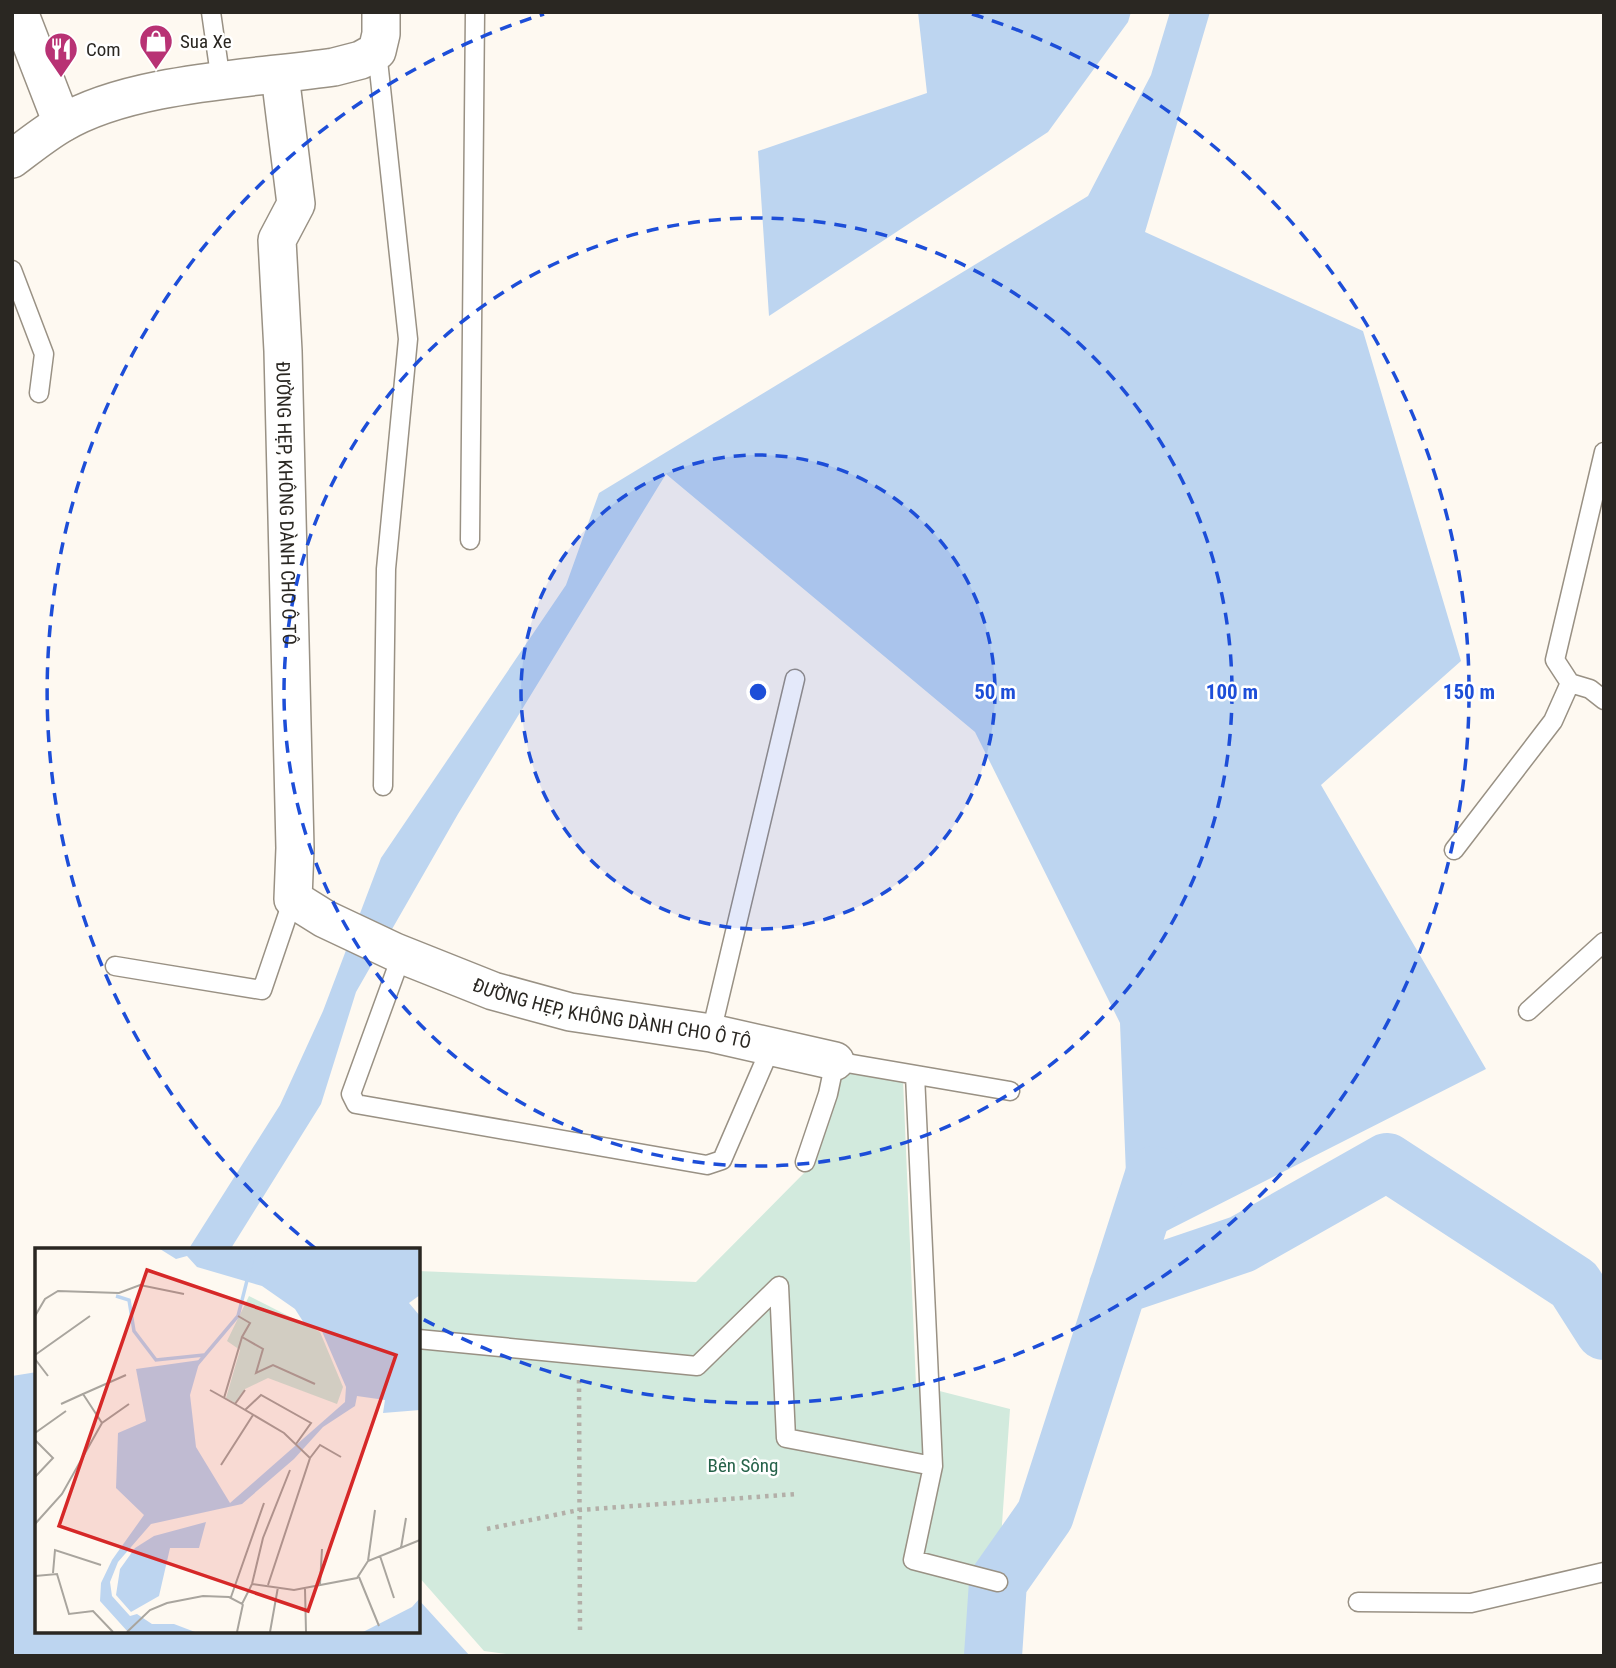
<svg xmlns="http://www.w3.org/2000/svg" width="1616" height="1668" font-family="'Roboto Condensed',sans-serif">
<rect width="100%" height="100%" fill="#fef9f1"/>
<path fill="#d2eadd" d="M841,1069L903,1080L916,1385L1010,1409L998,1582L984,1656H521L484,1651L418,1576V1271L696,1282L808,1169Z"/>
<path fill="#bdd5f0" d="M918,12H1131L1128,22L1048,132L769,316L758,151L927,93Z
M1170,12H1210L1145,232L1363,331L1461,661L1321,785L1486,1069L1129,1250L1120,1023L975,732L666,474L458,814L356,992L321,1104L230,1250H188L280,1105L323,1011L381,858L566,585L599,493L1088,196L1151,75Z
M37,1372V1631H418V1599L470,1656H12V1376Z"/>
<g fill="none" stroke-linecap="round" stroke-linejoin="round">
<path stroke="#bdd5f0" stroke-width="58" d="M1118,1286L1242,1244L1387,1162L1574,1284L1604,1331
M993,1656L998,1582L1045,1515L1154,1175"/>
<g stroke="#999184" stroke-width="21">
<path id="lane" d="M211,12L221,82
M377,51L408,339L386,569L383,786
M12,270L44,354L39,393
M470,540L475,12
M1570,683L1590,689L1604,700
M1454,850L1553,721L1570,683L1555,660L1604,452
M402,954L351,1094L356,1104L707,1165L722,1160L771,1047
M115,966L262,990L293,899
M1528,1011L1604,942
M711,1033L795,679
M915,1075L933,1466
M805,1162L828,1094L835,1061L1010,1091
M418,1339L697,1366L779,1286L786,1438L933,1466L913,1560L998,1582
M1358,1602L1471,1603L1604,1572"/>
</g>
<g stroke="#999184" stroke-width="40">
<g id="street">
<path d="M19,12L62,123"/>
<path id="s1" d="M280,75L296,204L277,240L283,351L295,848L293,899L325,919L395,952L493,991L570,1012L711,1033L835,1061"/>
<path d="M12,159C28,147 44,134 61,124C131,82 252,79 334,67L361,60L377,51L381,34V12"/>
</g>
</g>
<path stroke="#b3afa8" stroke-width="4.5" stroke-dasharray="3.5 5" stroke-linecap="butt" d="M579,1380L580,1633
M487,1529L579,1510L797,1494"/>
<use href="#lane" stroke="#fff" stroke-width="18"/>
<use href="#street" stroke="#fff" stroke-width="37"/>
</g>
<circle cx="758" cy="692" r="237" fill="#1d4ed8" fill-opacity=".12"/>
<g fill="none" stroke="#1d4ed8" stroke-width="3.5" stroke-dasharray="12 9">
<circle cx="758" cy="692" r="237"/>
<circle cx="758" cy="692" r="474"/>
<path d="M315 1248A711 711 0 0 1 544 14M972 14A711 711 0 1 1 419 1317"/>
</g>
<defs>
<g id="shop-pin" transform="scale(1.75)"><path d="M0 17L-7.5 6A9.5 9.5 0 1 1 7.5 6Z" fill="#b83274" stroke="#fff"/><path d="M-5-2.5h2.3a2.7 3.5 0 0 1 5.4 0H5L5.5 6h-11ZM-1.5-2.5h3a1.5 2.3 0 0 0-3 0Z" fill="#fff"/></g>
<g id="restaurant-pin" transform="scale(1.75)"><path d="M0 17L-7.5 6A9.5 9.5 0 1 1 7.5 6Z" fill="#b83274" stroke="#fff"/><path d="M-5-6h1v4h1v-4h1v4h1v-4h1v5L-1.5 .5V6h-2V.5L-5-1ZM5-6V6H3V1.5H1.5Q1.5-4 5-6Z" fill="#fff"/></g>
</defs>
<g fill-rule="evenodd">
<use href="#shop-pin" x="156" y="41"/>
<use href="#restaurant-pin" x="61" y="49"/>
</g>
<g text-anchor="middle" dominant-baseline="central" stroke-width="5" stroke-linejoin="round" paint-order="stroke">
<g font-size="19" fill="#2a2722" stroke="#fff" text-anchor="start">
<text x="180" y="41">Sua Xe</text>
<text x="86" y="49">Com</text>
</g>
<g font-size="19" fill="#2a2722" stroke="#fff">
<text stroke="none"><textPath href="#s1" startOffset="434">ĐƯỜNG HẸP, KHÔNG DÀNH CHO Ô TÔ</textPath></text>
<text stroke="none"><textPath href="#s1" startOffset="1172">ĐƯỜNG HẸP, KHÔNG DÀNH CHO Ô TÔ</textPath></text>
</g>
<g font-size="19" fill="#256249" stroke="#fff">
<text x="743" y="1465">Bên Sông</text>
</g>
</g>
<g transform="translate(35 1248)">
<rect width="385" height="385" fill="#fef9f1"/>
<path d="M214,48L285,84L308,139L302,156L233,130L210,141L200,155L191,150L205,102L192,93Z" fill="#d2eadd"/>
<path d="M125,1H385V47L374,55L385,68V162L348,165L350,152L322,148L320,158L288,179L259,211L207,256L116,276L83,314L75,334L77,348L95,368L102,366L117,376H139L160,384H93L65,353L66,335L77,312L109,267L81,240L83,185L111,173L101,121L165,112L155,147L161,199L195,255L310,154L311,139L286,81L269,75L260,61L227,38L162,19L152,8L141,11ZM171,274L164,300H135L124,348L96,364L81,347L85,321L100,300L119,288ZM385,350V384H328L377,359Z" fill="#bdd5f0"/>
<path fill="none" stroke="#bdd5f0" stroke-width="3.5" d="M81,48L94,52L99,83L121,112L169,107M159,120L203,68L220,1"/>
<path fill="none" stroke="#a9a59e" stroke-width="2" d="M0,68L10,51L23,43L84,45L105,37L149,46M203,68L215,75L207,89L228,101L221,125L238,117L280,136M0,107L55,68M0,111L13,128M175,142L200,156L210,142M189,150L207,89M26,156L48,146M200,156L249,185L275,210L233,337M210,162L226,147L276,175L261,196M67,175L48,146L91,127M0,185L31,163M0,192L18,210L0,229M275,210L285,197L306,209M186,217L218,167M0,276L27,246L67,175L94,156M366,300L371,270M345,308L359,350M333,313L340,262M18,325L20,302L66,317M0,328L22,326L34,366L58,363L78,384M324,329L344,378M217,336L228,290L255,222M285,336L287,301M270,341L271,384M196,349L229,255M92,384L115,362L132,355L168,348L194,349L207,356L217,336L259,342L322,330L333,313L385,292M202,384L208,356M235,384L243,339"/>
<path fill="#d62828" fill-opacity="0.15" stroke="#d62828" stroke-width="3.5" d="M112,22L361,107L273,363L24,278Z"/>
<rect width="385" height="385" fill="none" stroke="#2a2722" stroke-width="3.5"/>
</g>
<circle cx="758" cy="692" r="10" fill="#1d4ed8" stroke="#fff" stroke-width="3.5"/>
<g font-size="21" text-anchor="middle" font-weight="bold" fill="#1d4ed8" stroke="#fff" stroke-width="5" stroke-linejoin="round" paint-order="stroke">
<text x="995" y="699">50 m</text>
<text x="1232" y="699">100 m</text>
<text x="1469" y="699">150 m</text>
</g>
<rect width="1616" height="1668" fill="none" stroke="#2a2722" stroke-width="28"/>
</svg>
